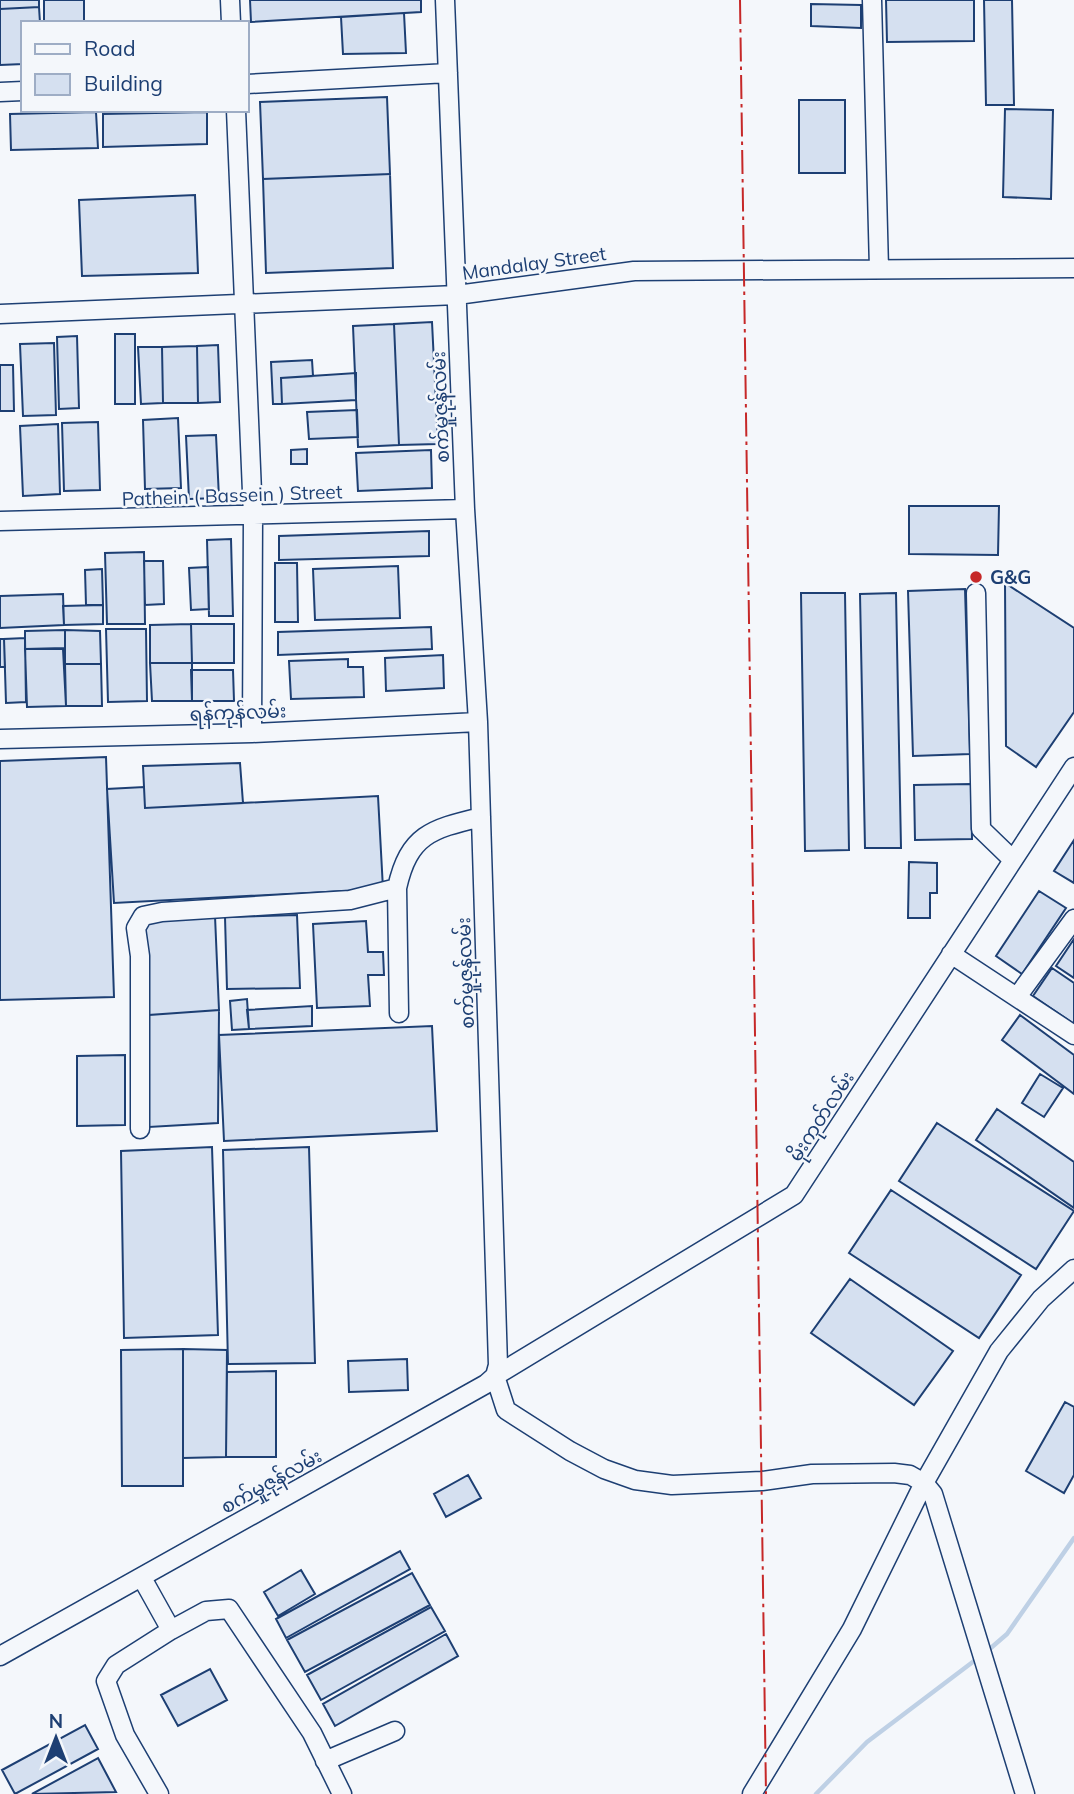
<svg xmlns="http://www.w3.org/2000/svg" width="1074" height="1794" font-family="Mulish,'Noto Sans Myanmar',sans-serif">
<rect width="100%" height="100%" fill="#f4f7fb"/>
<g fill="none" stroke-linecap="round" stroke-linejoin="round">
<path stroke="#bed0e5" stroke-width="4.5" d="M985,1653L1007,1634L1074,1538
M816,1794L867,1742L978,1658"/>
</g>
<path fill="#d5e0f0" stroke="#1d3f73" stroke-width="2" d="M0,0H39V7L0,9Z
M44,0H84V23H44Z
M250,0H421V12L251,22Z
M886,0H974V41L887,42Z
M984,0H1012L1014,105H986Z
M811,4L861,5V28L811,26Z
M39,7L40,23H23V64L0,65V9Z
M404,13L406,53L343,54L341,17Z
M387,97L390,174L263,179L260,102Z
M799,100H845V173H799Z
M1005,109L1053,110L1051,199L1003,197Z
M96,112L98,148L11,150L10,114Z
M207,112V144L103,147V114Z
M390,174L393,268L266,273L263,179Z
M195,195L198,273L82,276L79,200Z
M432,322L438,444L399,445L394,324Z
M394,324L399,445L358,447L353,326Z
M115,334H135V404H115Z
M77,336L79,408L59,409L57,337Z
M54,343L56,415L23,416L20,344Z
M218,345L220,402L198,403L197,346Z
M197,346L198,403H163L162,347Z
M138,347H162L163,403L141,404Z
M312,360L313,376L281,378L282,404H273L271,362Z
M0,365H13L14,411H0Z
M356,373V400L282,404L281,378Z
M357,410L358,437L309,439L307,412Z
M178,418L181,488L145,489L143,420Z
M98,422L100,490L64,491L62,423Z
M58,424L60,494L23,496L20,426Z
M216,435L219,498L189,499L186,436Z
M307,449V464H291V450Z
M431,450L432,488L358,491L356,453Z
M909,506H999L998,555L909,554Z
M429,531V556L279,560V536Z
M231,539L233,616H209L207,540Z
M144,552L145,624H107L105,553Z
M144,561H163L164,604L145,605Z
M275,563H297L298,622H275Z
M398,566L400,618L315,620L313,569Z
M208,567L209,609L191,610L189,568Z
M102,569L103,605H86L85,570Z
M1005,583L1074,628V712L1036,767L1006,746Z
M965,589L970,754L913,756L908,591Z
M801,593H845L849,850L805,851Z
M896,593L901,848H865L860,594Z
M63,594L64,625L0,628V596Z
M103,605V624L64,625L63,606Z
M191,624L192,663H150V625Z
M191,624H234V663H192Z
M431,627L432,649L278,655V632Z
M106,629H146L147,701L108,702Z
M65,630L100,631L101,664H65Z
M65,630V648L25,649V631Z
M25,638L26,702L6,703L4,639Z
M0,639H4L5,667H0Z
M25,649H63L66,706L27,707Z
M443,655L444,688L386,691L385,658Z
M348,659V667H363L364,697L291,699L289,661Z
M150,663H192V701H152Z
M65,664H101L102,706H66Z
M191,670H233L234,701H192Z
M106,757L114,997L0,1000V761Z
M240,763L243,803L145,808L143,766Z
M971,784L972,839L915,840L914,785Z
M144,787L145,808L378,796L383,889L114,903L107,789Z
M1074,840V883L1054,871Z
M909,862L937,863V893H930V918H908Z
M1039,891L1066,908L1022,974L996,956Z
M297,915L300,988L227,989L225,917Z
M215,916L219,1010L149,1015L145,920Z
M366,921L368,952H383L384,975H368L370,1006L317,1008L313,924Z
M1074,939V978L1056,966Z
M1052,968L1074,983V1024L1033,996Z
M247,999L249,1029L232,1030L230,1001Z
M312,1006V1026L249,1029L247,1010Z
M219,1010L218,1123L149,1127V1015Z
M1020,1015L1074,1055V1094L1002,1040Z
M432,1026L437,1131L224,1141L219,1035Z
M125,1055V1125L77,1126V1056Z
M1040,1074L1063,1088L1044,1117L1022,1103Z
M997,1109L1074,1162V1208L976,1140Z
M937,1123L1074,1211L1036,1269L899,1181Z
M212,1147L218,1335L124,1338L121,1151Z
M309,1147L315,1363L228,1364L223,1150Z
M891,1190L1021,1275L979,1338L849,1253Z
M850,1279L953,1351L914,1405L811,1333Z
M183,1349V1486H122L121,1350Z
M183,1349L227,1350L226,1457L183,1458Z
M407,1359L408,1390L349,1392L348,1361Z
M276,1371V1457H226L227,1372Z
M1065,1402L1074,1407V1475L1064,1493L1026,1471Z
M468,1475L481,1498L446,1517L434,1494Z
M400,1551L410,1569L286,1638L276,1619Z
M301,1570L315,1594L278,1616L264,1592Z
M412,1573L430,1605L305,1672L287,1640Z
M431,1607L445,1631L321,1700L307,1675Z
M446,1634L458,1656L335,1726L323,1704Z
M210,1669L227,1700L178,1726L161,1695Z
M85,1725L98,1749L15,1794L2,1770Z
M98,1758L116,1792L32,1794Z"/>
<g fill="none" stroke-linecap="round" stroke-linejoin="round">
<g stroke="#1d3f73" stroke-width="21">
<path id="minor" d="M230,0L231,23
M872,0L879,269
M247,84L448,73
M0,92L23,91
M236,110L253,516L252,733
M0,314L457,295L634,271L1074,268
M0,521L465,509
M976,593L981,829L1013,860
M0,739L252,733L478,722
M951,954L1074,1035
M1017,997L1074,919
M399,1013L397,888C409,834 432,829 481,817
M140,1129V956L136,928L143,916L162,912L350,900L397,888
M142,1578L171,1630L206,1611L229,1609L312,1733L342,1794
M0,1656L486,1384L495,1376L498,1365L478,722L465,509L445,0
M325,1761L395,1731
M159,1794L125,1735L106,1681L116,1665L171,1630
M752,1794L852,1629L924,1483L999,1351L1041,1299L1074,1269
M1025,1794L933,1494L924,1483L910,1475L894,1473L812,1474L762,1481L672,1485L635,1480L604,1469L570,1451L506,1410L495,1376L794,1195L1074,767"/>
</g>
<use href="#minor" stroke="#f4f7fb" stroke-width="18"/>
<path stroke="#c62828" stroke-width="2" stroke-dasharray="24 5 3.5 5" stroke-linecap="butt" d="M740,0L766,1794"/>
</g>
<circle fill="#c62828" stroke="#f4f7fb" stroke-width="2.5" cx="976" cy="577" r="7"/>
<g text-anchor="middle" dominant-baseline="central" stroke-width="5" stroke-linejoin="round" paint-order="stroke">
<g font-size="19" fill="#1d3f73" stroke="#f4f7fb">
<text transform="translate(534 263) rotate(-8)">Mandalay Street</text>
<text transform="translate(440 407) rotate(-92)">စက်မှုဇုန်လမ်း</text>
<text transform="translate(232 495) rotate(-2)">Pathein ( Bassein ) Street</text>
<text transform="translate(238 712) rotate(-2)">ရန်ကုန်လမ်း</text>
<text transform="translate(465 973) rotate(-92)">စက်မှုဇုန်လမ်း</text>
<text transform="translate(821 1116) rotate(-57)">မိုးကုတ်လမ်း</text>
<text transform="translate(271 1481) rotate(-29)">စက်မှုဇုန်လမ်း</text>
</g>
<g font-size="19" font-weight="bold" fill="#1d3f73" stroke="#f4f7fb" text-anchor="start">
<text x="990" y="577">G&amp;G</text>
</g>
</g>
<rect x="21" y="21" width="228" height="91" fill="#f4f7fb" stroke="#9eadc5" stroke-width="2"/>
<rect x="35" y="44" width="35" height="10" fill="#f4f7fb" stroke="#9eadc5" stroke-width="2"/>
<text x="84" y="56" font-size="21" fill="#1d3f73">Road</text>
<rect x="35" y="74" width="35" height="21" fill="#d5e0f0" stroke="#9eadc5" stroke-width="2"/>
<text x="84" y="91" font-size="21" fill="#1d3f73">Building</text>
<g transform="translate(56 1738)" stroke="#f4f7fb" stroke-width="5" paint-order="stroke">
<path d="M0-5L12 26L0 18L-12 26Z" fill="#1d3f73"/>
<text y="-10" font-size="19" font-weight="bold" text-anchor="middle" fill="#1d3f73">N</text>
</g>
</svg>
